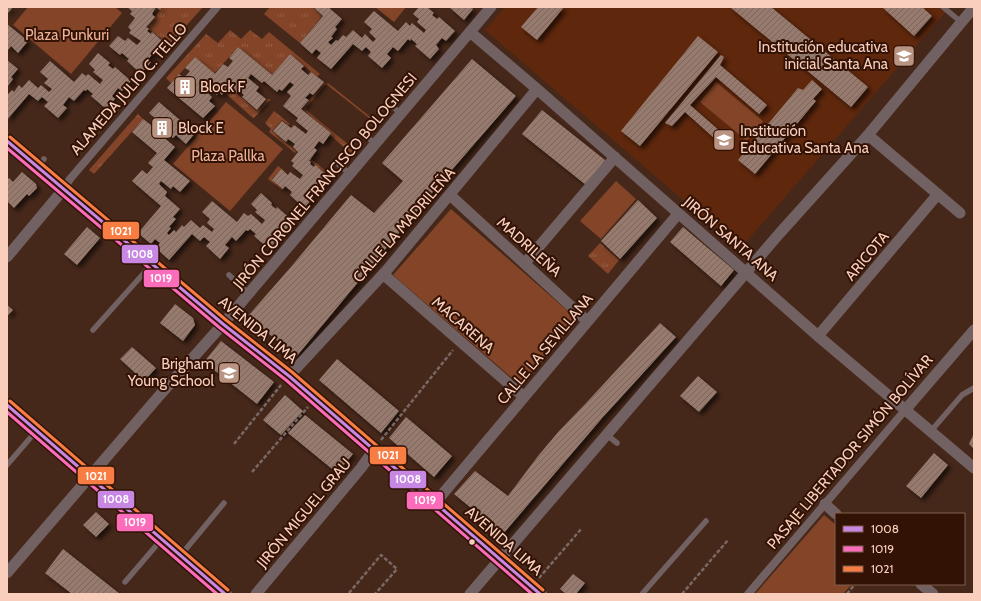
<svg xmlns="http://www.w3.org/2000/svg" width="981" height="601" font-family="Cabin,sans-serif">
<defs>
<pattern id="grass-tufts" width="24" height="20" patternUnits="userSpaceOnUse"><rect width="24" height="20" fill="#834428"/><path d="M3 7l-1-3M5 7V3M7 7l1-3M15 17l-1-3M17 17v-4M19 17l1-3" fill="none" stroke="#955e45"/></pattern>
<pattern id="building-hatch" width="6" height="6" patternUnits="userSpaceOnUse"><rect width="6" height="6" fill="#967a6e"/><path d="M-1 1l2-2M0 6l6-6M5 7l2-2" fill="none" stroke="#7c655b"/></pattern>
<filter id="shadow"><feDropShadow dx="3.5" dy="3.5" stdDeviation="2" flood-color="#0009"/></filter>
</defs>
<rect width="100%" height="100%" fill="#46281a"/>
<path fill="#5f270c" d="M505,7H950L740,249L485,30Z"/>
<path fill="url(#grass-tufts)" d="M163,7H203L169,45L146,27Z
M270,7H312L322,16L300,43L264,14Z
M230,30L241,39L250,30L262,39L269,32L320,74L317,77L290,54L272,75L238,47L214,74L195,57L171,83L166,78L206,34L218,43Z
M324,82L326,84L328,83L379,124L378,125L326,84L305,109L355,150L351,153L330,135L331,133L302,109Z
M229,87L257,111L267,99H271L254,118H253L225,93Z
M274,111L290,124L288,125L282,120L272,131L297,152L295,153L269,132L271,129L265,123Z
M138,114L143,119L94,174L89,170Z
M311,159L331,175L329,177L310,161Z
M278,166L288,173L281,169L272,179L283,189L282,190L268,179Z
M600,243L619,260L608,274L588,256Z"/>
<path fill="#834428" d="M28,7H115L122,13L71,74L13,25Z
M375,7H406L394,22Z
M716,82L763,121L747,141L700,102Z
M226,102L283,149L230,211L173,164Z
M616,181L636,199L601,239L580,221Z
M451,209L578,320L520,385L393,275Z
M824,515L836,525V584H852L843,594H755Z"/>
<path fill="url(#building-hatch)" filter="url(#shadow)" d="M7,7H13L7,14Z
M127,7H162L160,10L156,7L152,14L155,17L146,27L149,29L147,31L151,34L152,32L166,44L156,55L153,53L148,60L151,62L141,74L127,61L129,59L122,53L120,55L109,46L118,36L125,41L128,38L137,45L141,41L129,33L131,30L128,27L135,18L130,14L132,11Z
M313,7H328L342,19L335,27L337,29L331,37L333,38L328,42L331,45L336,40L338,41L343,35L346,37L353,30L362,38L365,34L373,42L376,39L369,32L372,29L364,22L374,11L398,31L406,22L410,26L412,23L424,33L426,30L417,22L419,19L413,14L419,7H427L434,13L432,15L437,19L439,17L455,31L446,41L442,38L436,45L439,49L430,59L415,46L417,44L411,39L410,41L408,39L398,51L393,47L387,54L391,58L382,68L368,56L371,52L366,47L362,51L353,44L331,69L317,58L321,53L316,49L312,54L300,43L323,16Z
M449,7H471L473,9L464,20Z
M538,7H564L537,40L521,27Z
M730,7H771L868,87L851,107Z
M882,7H922L932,16L914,36Z
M7,24L28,41L18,53L11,46L8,50L7,49Z
M698,36L718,52L640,146L621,131Z
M238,47L272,75L290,54L304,66L301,69L308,75L311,72L324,82L313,95L310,93L305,98L309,100L301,109L331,133L323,144L319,141L314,148L317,150L309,161L311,162L310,164L314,167L315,165L329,177L320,190L316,186L310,193L314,197L304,208L290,195L292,192L285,186L283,189L272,180L281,169L288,175L290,172L300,179L303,175L292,166L294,163L291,161L298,152L293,147L295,144L288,139L286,142L273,131L282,121L291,128L294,125L306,134L308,131L296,121L298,118L283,106L291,96L287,92L294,85L290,82L282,91L279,89L277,92L264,81L262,83L251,74L248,78L259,87L256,91L266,99L257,110L242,97L244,95L239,91L237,93L229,87L222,95L219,92L217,95L206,84L202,88L212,97L209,101L215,106L203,118L167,88L179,74L184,78L190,71L185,68L195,57L215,74L223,64L228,67L233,61L229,58Z
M98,53L110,63L108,65L113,69L115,67L131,81L122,91L118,88L112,96L115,99L106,109L91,96L93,94L87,89L86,91L84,90L74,101L69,97L63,105L67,108L58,118L44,106L48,102L42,97L38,101L29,94L7,120V95L12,90L14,92L19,85L22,88L29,80L38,88L41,85L49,92L52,89L44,83L48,79L40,72L50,61L74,82L82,73L86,76L88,74L100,84L103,80L93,72L95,70L89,64Z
M721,55L724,57L720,65L767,105L759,114L716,77L690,105L729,139L723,146L685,112L672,126L665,123Z
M472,59L516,96L437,187L296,357L248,316L290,268L351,195L374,213L403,181L382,163Z
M7,60L18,69L11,77L13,79L7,87Z
M812,80L822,89L813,99L816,101L755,174L738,160L798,88L803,90Z
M159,102L195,133L186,144L176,135L173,138L164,131L161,135L175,147L164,160L190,181L180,192L173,186L171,189L161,181L159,184L167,192L165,196L180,209L173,217L176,219L169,227L171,228L167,233L169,235L174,230L176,232L182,225L184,227L191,220L200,228L203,225L212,232L214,229L207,223L210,219L202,212L212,201L237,222L244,213L248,216L251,214L262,224L265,220L255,212L257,210L251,204L261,193L272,203L271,205L276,209L277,207L293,221L285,231L281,228L274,236L278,239L269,249L254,236L256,234L250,229L248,231L246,230L236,241L232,237L225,245L229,248L220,259L206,246L210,242L204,237L200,241L192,234L169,260L156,248L160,243L155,239L151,244L138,233L161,206L132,181L142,170L147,174L153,167L148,163L157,153L132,132L143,119L151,125L156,119L149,113Z
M542,110L605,160L586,185L522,134Z
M22,172L36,184L37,188L29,196L27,194L14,208L7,201V180L9,178L13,182Z
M638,200L657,218L620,259L601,241Z
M87,227L100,238L77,265L64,254Z
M683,227L734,270L721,286L670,242Z
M175,304L193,318L195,325L183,341L160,323Z
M7,305L13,310L7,316Z
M660,323L676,337L603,417L503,534L454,494L475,471L508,496L538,456L559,431L587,402Z
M221,341L274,382L257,404L204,362Z
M132,347L156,368L144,381L120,359Z
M337,359L399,411L381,433L319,380Z
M698,376L717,392L699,412L680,396Z
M285,395L303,411L281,435L263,420Z
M305,415L353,454L337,473L288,433Z
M406,417L452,456L434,477L389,438Z
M974,433V449L969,444Z
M934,453L948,465L921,498L906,486Z
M96,512L109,524L96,537L83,525Z
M63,549L120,594H72L45,573Z
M573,574L585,583L576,594H566L560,589Z"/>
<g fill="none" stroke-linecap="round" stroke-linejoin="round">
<path stroke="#796865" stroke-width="2.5" stroke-dasharray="4 2" stroke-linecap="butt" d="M381,440L453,350
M234,444L281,385
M252,472L308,407
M539,578L582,528
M349,593L381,555L397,569L375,594
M682,594L728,540
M847,594L855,584"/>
<path stroke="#726162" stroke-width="5.5" d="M943,7L961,22
M391,105L401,114
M364,135L376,144
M339,165L350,174
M38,167L44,159
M229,275L249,294
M93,330L152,264
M931,431L962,395L974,388
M607,435L617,443
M7,465L37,430
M181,555L224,503
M125,582L161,540
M642,594L706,521"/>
<path stroke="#726162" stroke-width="8" d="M63,190L70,179L217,7
M748,594L906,409"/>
<path stroke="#726162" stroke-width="11" d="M470,32L537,89L818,336L974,468
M868,135L960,213
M450,195L587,321
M7,257L63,190
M525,263L615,157
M383,274L524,397
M818,336L938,194
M289,376L387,270L537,89
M906,409L974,330
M435,503L678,214
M825,504L836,514
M7,573L159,396L223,324L491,7
M921,584L933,594
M256,594L361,468L374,450
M470,594L779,234L868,135L974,7"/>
<path stroke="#726162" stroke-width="14" d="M7,141L223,324L289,376L540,594
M7,405L225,594"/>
<g stroke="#311205" stroke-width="6">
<path id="bus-1" d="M7,141L223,324L289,376L540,594
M7,405L225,594"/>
</g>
<g stroke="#311205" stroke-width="6">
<path id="bus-2" d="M7,148L220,328L286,380L532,594
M7,412L217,594"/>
</g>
<g stroke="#311205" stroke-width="6">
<path id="bus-3" d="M10,137L226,320L292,372L543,590
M10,401L228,590"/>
</g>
<use href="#bus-1" stroke="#c787e3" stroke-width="3"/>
<use href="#bus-2" stroke="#fb6dba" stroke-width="3"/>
<use href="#bus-3" stroke="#f77d43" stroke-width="3"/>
</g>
<defs>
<g id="school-square" transform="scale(1.15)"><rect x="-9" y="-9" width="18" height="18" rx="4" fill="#ba9483" stroke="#311205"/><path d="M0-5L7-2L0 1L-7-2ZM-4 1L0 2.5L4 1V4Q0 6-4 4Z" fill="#fff"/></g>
<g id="building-square" transform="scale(1.15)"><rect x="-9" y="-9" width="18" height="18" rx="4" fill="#ba9483" stroke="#311205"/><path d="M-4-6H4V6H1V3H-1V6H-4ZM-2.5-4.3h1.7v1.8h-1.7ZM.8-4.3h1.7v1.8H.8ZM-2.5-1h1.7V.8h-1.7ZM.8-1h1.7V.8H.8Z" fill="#fff"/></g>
</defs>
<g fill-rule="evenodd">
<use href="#school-square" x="904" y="56"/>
<use href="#building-square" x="185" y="87"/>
<use href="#building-square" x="162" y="128"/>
<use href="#school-square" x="724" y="140"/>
<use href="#school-square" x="229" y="373"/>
</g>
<circle fill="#f9cebc" stroke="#311205" stroke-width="1.5" cx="472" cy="542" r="3.5"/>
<g text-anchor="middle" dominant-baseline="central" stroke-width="4" stroke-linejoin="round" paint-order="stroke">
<g font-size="15" fill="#eeb299" stroke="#311205">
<text x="67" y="35">Plaza Punkuri</text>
<text x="228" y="156">Plaza Pallka</text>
</g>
<g font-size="15" fill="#f9cebc" stroke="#311205" text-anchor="start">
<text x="888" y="47" text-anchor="end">Institución educativa<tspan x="888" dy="17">inicial Santa Ana</tspan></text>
<text x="200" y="87">Block F</text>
<text x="178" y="128">Block E</text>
<text x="740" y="131">Institución<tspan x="740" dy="17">Educativa Santa Ana</tspan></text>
<text x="214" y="364" text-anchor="end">Brigham<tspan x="214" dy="17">Young School</tspan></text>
</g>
<g font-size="15" fill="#f9cebc" stroke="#311205">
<text transform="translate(129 89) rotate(-49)">ALAMEDA JULIO C. TELLO</text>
<text transform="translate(325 181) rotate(-50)">JIRÓN CORONEL FRANCISCO BOLOGNESI</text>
<text transform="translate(404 225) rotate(-49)">CALLE LA MADRILEÑA</text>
<text transform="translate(731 239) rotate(41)">JIRÓN SANTA ANA</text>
<text transform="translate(529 247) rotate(42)">MADRILEÑA</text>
<text transform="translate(867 256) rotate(-50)">ARICOTA</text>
<text transform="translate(463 325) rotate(41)">MACARENA</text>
<text transform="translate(258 330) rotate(39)">AVENIDA LIMA</text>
<text transform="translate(545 349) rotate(-50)">CALLE LA SEVILLANA</text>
<text transform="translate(850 452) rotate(-50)">PASAJE LIBERTADOR SIMÓN BOLÍVAR</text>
<text transform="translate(304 513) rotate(-50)">JIRÓN MIGUEL GRAU</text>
<text transform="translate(504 541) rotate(41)">AVENIDA LIMA</text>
</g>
</g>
<g stroke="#311205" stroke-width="1.5">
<rect x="102" y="221" width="38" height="19" rx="4" fill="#f77d43"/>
<rect x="121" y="244" width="38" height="20" rx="4" fill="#c787e3"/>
<rect x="143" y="269" width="37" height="19" rx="4" fill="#fb6dba"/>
<rect x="369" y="446" width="38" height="19" rx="4" fill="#f77d43"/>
<rect x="77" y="466" width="38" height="19" rx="4" fill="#f77d43"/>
<rect x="389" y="470" width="38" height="19" rx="4" fill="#c787e3"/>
<rect x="97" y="490" width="38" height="19" rx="4" fill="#c787e3"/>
<rect x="406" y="491" width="38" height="19" rx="4" fill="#fb6dba"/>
<rect x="116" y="513" width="38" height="19" rx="4" fill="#fb6dba"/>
</g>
<g font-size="11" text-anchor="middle" font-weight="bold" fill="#fff">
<text x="121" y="235">1021</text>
<text x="140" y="258">1008</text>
<text x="161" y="282">1019</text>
<text x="388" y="459">1021</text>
<text x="96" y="480">1021</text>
<text x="408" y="483">1008</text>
<text x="116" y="503">1008</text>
<text x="425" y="504">1019</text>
<text x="135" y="526">1019</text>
</g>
<rect width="981" height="601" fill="none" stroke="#f9cebc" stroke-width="16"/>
<rect x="835" y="513" width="130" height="72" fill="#311205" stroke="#815d4e"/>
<rect x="843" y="526" width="20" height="6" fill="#c787e3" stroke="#815d4e"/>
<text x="871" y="533" font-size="12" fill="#f9cebc">1008</text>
<rect x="843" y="546" width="20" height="6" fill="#fb6dba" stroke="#815d4e"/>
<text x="871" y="553" font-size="12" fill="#f9cebc">1019</text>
<rect x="843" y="566" width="20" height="6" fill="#f77d43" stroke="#815d4e"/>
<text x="871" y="573" font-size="12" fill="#f9cebc">1021</text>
</svg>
